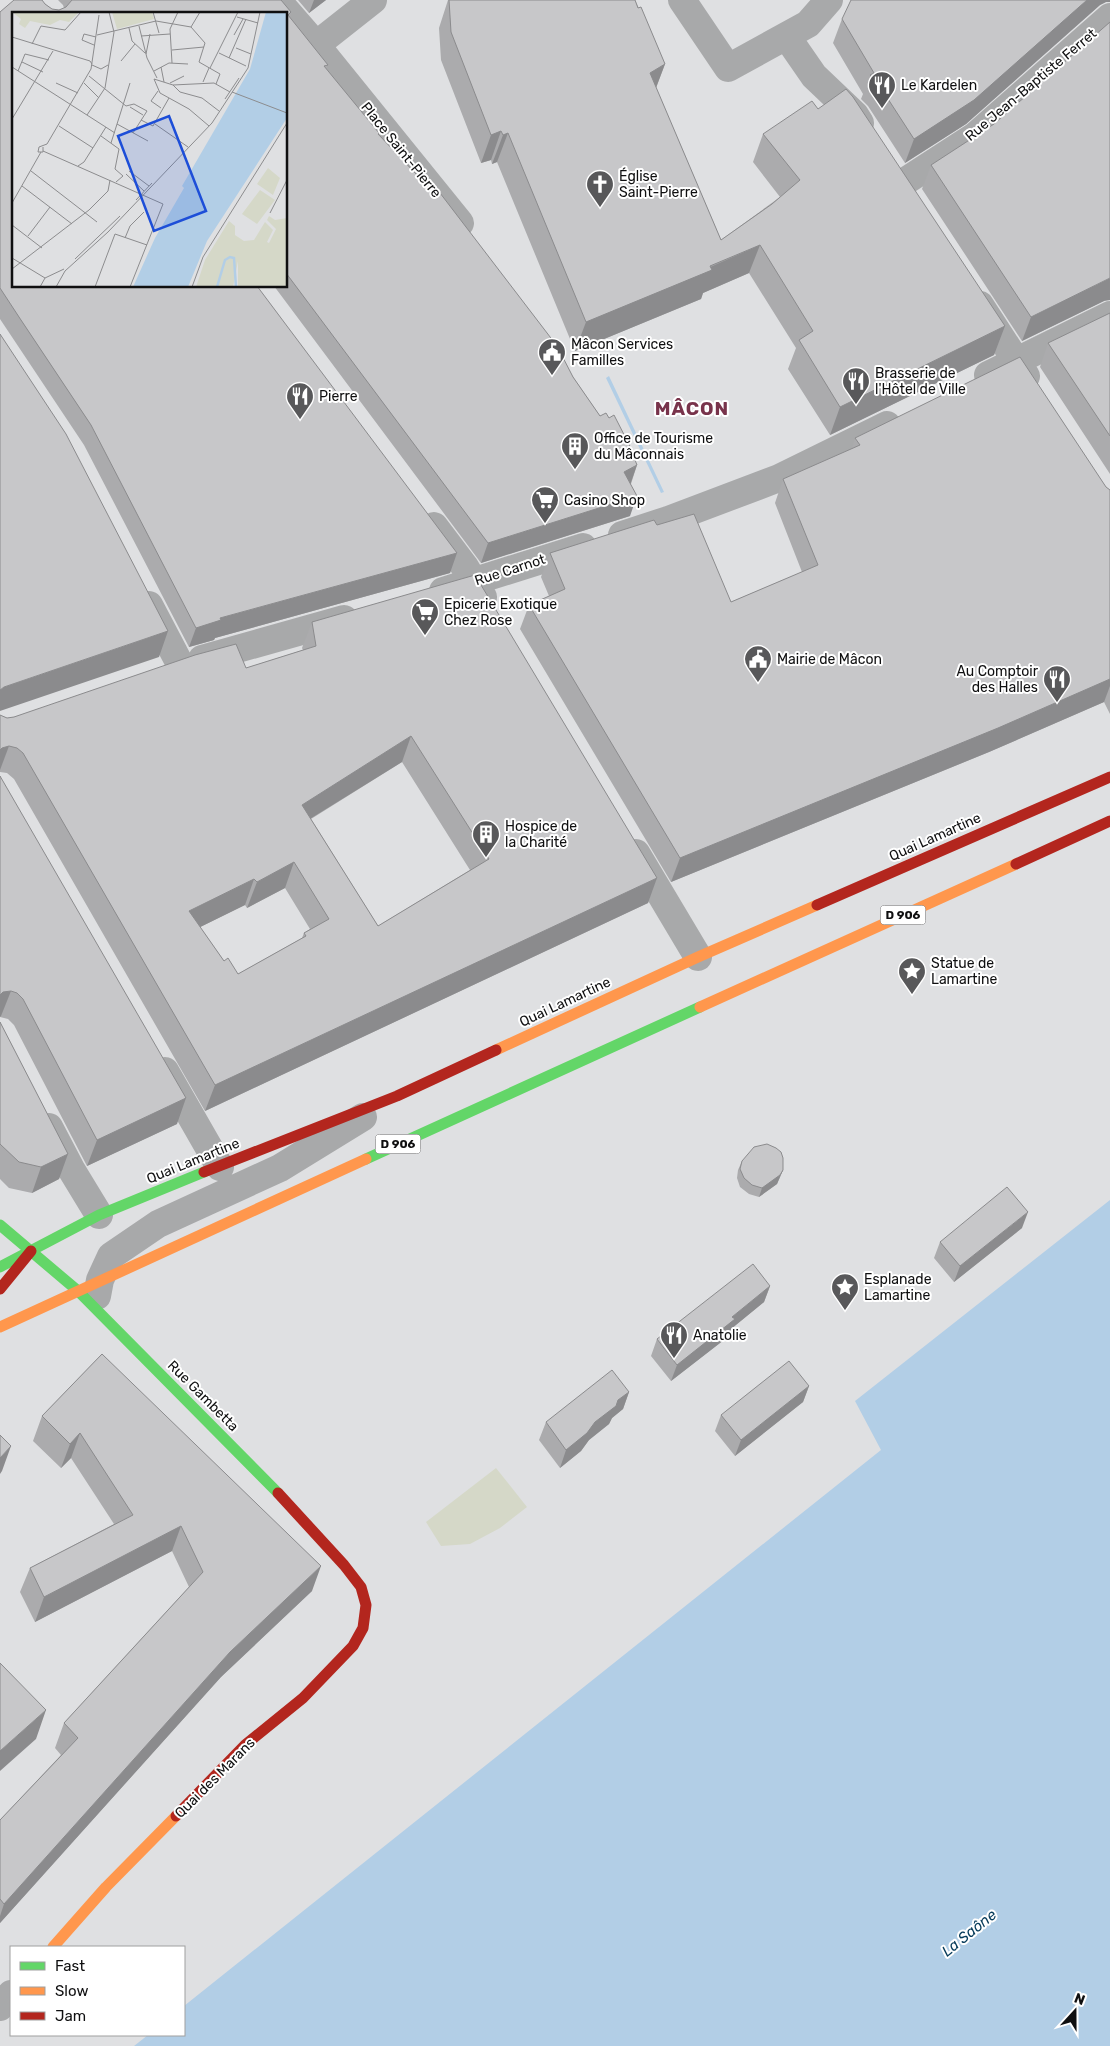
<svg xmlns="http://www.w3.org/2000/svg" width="1110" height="2046" font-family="Rubik,sans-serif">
<rect width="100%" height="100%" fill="#dfe0e2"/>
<path fill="#d5d8c8" d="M496,1468L527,1507L500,1528L470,1544L441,1546L426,1522Z"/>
<path fill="#b2cee6" d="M609,376L664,492L661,493L606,378Z
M1110,1200V2046H134L148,2035H184V2006L881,1450L855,1401Z"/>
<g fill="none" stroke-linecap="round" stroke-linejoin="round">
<path stroke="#a8a9aa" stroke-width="28" d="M277,0L316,45L460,223
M682,0L728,68L808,24L829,0
M787,37L814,76L855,115L860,123
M316,45L373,0
M901,184L975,136L1110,17
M980,305L1026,376
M988,375L1110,315
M434,526L465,567L483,597
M622,535L668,520L779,478L887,425
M443,591L583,547
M149,605L181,666
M202,659L344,619
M636,853L698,957
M165,1071L220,1167
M49,1127L71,1169L99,1215
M97,1296L100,1280L111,1256L158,1224L280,1168L363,1117
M0,2007L11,1994"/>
<path stroke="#63d668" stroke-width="11" d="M366,1159L700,1007
M0,1225L78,1291L278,1493
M0,1267L99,1215L204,1172"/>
<path stroke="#ff974d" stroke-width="11" d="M700,1007L1016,864
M496,1050L698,957L817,905
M0,1327L366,1159
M53,1947L106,1887L176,1816"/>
<path stroke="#b3261e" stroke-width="11" d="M1016,864L1110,821
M817,905L1110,777
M204,1172L397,1096L496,1050
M0,1289L31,1251
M176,1816L245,1745L303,1698L353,1646L363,1628L366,1605L361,1587L344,1565L278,1493"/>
</g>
<path fill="#ababad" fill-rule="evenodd" d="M58,0H281L291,12L290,17L328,65L326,69L379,133L378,135L573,377L600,416L635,461L637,465L631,484L630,516L481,563L274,286H286V14H14L457,553L450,573L215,638L214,640L189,647L84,445L0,319V12L45,4L52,9L59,10L64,8L63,5Z
M298,0H326L309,13Z
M448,0H635L665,64L656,88L721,240L780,197L753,162L763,134L818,109L1005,326L994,355L830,435L788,369L796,348L749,273L703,293L701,299L575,351L497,162L492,164L491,160L481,163L441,60L439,28Z
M1106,2L1100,5L966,124L905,163L868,106L861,99L863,94L833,43L842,19Z
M994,124L1104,301L1022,341L922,189L931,165Z
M1110,313V474L1040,367L1048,343Z
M855,438L1106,487L1110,490V714L1104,702L989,752L671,882L520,629L529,605L549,596L541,577L550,553L657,525L731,602L802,572L775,503L783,479L852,448Z
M312,622L657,878L648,903L205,1111L14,779L7,773L0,772V715L7,718L14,717L246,668L303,650L302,648ZM402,762L470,870L378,926L311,819ZM285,888L310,929L304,933L302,938L238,974L224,961L200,927L245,905L247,908Z
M0,776L177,1124L87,1166L14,1025L8,1019L0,1017Z
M0,1022L68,1154L59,1179L32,1193L9,1188L0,1179Z
M742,1161L783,1170L777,1184L759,1197L749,1194L740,1187L737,1178L738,1170Z
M1022,1228L954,1282L934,1258L940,1242Z
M770,1286L764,1302L731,1329L729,1336L671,1381L651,1356L657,1339Z
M102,1354L312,1591L221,1677L0,1923V1820L61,1755L55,1748L64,1723L189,1587L172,1551L35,1622L20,1592L30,1568L114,1524L71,1458L61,1468L33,1441L42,1416Z
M809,1386L803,1402L735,1456L715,1431L721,1415Z
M629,1392L623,1409L612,1418L609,1424L589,1440L581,1451L560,1468L539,1440L546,1422Z"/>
<path fill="#8b8b8d" d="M314,0H326L309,13Z
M1087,0H1110V2H1106L1100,5L966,124L905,163L914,139Z
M665,64L654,93L650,73Z
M501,131L491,160L481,163L491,135Z
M508,133L497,162L492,164L503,135Z
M760,245L749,273L703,293L701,299L575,351L586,322Z
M1110,278V300L1104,301L1022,341L1031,317Z
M1005,326L994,355L830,435L840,407Z
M636,458L633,468L637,465L630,485L624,472Z
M637,496L630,516L481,563L488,543Z
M457,553L450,573L215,638L214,640L189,647L196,628L220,618Z
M168,631L159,657L0,711V690L4,687Z
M1110,679V686L1104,702L989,752L671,882L680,858Z
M411,736L402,762L292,830L302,805Z
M9,746L0,770V750L2,748Z
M294,862L285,888L247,908L257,882Z
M657,878L648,903L205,1111L215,1085Z
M254,879L245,905L180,937L189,911Z
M11,991L1,1016L0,1017V995L3,992Z
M186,1098L177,1124L87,1166L97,1140Z
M68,1154L59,1179L32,1193L41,1167Z
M783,1170L777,1184L759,1197L762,1188Z
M1028,1212L1022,1228L954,1282L960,1266Z
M770,1286L764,1302L731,1329L729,1336L671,1381L677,1365L732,1317Z
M809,1386L803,1402L735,1456L741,1440Z
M629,1392L623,1409L612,1418L609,1424L589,1440L581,1451L560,1468L566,1450L618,1400Z
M80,1433L71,1458L61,1468L70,1444Z
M11,1446L2,1471L0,1474V1458Z
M181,1526L172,1551L35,1622L44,1597Z
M321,1566L312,1591L221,1677L0,1923V1916L4,1904L230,1652Z
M46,1710L36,1739L0,1771V1751Z"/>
<path fill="#c7c7c9" stroke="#8b8b8d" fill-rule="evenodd" d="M14,0H42L45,4L52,9L59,10L66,7L72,0H281L291,12L288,15L328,65L324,66L379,133L378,134L436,195L440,193L557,346L573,377L600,416L606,413L609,418L614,415L636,458L635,460L637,465L624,472L637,496L488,543L286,273V14H14V286H257L457,553L220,618L221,620L196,628L91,425L19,317L0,288V12Z
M449,0H635L638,8L641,7L665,64L650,73L721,240L772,204L800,180L763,134L812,101L818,109L846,89L853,97L1005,326L840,407L799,340L813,331L760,245L710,266L712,270L586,322L508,133L503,135L501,131L491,135L451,32Z
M851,0H1087L974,100L914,139L877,82L870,75L874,73L842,19Z
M1110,22V278L1031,317L931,165L994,124Z
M1110,313V436L1048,343Z
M0,334L66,434L168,631L4,687L0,690Z
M1020,357L1106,487L1110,490V679L998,728L680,858L529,605L565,589L550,553L654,520L657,525L694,514L731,602L818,565L783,479L860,445L855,438Z
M475,575L657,878L215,1085L23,753L17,748L9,746L2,748L0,750V715L7,718L14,717L195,655L236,644L246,668L316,646L312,622ZM411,736L489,859L378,926L302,805ZM294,862L329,919L304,933L306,936L238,974L228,958L224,961L189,911L254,879L257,882Z
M0,776L186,1098L97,1140L23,999L17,993L11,991L3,992L0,995Z
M0,1022L68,1154L41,1167L19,1162L0,1144Z
M767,1144L776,1148L781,1152L783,1158V1170L780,1175L762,1188L752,1185L744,1178L740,1169L742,1161L754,1147Z
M1007,1187L1028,1212L960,1266L940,1242Z
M753,1264L770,1286L732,1317L735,1319L677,1365L657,1339Z
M102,1354L321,1566L230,1652L4,1904L0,1899V1820L78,1738L64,1723L203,1572L181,1526L44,1597L30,1568L133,1515L80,1433L70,1444L42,1416Z
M789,1361L809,1386L741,1440L721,1415Z
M612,1370L629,1392L618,1400L616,1406L595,1422L587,1433L566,1450L546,1422Z
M0,1435L11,1446L0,1458Z
M0,1663L46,1710L0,1751Z"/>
<defs>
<g id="restaurant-pin" transform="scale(1.4375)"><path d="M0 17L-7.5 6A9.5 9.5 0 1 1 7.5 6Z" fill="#58585a" stroke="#fff"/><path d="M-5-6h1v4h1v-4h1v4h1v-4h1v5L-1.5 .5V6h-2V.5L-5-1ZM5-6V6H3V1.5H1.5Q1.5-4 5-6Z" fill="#fff"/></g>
<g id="church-pin" transform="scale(1.4375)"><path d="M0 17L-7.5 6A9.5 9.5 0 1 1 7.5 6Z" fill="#58585a" stroke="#fff"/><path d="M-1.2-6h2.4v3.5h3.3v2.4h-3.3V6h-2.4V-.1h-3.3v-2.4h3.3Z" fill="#fff"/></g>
<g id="civic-pin" transform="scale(1.4375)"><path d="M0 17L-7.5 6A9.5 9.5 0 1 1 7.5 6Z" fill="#58585a" stroke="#fff"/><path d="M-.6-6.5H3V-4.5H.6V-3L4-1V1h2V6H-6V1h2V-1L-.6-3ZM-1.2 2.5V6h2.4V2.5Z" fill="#fff"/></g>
<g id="building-pin" transform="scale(1.4375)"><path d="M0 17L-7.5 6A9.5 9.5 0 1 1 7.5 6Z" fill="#58585a" stroke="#fff"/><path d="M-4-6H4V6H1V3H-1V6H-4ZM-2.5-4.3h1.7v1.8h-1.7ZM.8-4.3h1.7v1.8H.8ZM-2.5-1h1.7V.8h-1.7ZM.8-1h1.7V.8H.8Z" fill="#fff"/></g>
<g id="supermarket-pin" transform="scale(1.4375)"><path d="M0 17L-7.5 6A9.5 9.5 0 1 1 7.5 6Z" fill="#58585a" stroke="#fff"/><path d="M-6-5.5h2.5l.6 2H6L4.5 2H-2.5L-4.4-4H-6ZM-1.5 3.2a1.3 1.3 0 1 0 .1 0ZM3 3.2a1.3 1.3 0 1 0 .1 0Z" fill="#fff"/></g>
<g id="sight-pin" transform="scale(1.4375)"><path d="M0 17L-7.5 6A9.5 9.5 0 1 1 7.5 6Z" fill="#58585a" stroke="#fff"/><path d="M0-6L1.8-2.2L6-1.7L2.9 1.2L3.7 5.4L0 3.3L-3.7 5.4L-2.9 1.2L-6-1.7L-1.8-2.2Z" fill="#fff"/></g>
</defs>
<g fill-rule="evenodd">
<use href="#restaurant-pin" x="882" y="85"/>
<use href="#church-pin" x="600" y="184"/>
<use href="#civic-pin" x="552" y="352"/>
<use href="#restaurant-pin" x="856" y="381"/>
<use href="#restaurant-pin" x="300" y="396"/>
<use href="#building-pin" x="575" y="446"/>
<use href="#supermarket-pin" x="545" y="500"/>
<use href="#supermarket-pin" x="425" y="612"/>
<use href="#civic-pin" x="758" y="659"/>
<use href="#restaurant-pin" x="1057" y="679"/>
<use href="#building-pin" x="486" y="834"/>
<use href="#sight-pin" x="912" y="971"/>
<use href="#sight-pin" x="845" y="1287"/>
<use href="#restaurant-pin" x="674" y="1335"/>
</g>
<g text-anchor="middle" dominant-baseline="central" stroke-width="4" stroke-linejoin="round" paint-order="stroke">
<g fill="#fff" stroke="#575758" stroke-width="1">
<rect x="880.5" y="905.5" width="45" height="19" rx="4"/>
<rect x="375.5" y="1134.5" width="45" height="19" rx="4"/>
</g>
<g font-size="12" font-weight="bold" fill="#0f0f10">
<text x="903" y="915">D 906</text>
<text x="398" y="1144">D 906</text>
</g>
<g font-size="14" fill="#0f0f10" stroke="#fff" text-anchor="start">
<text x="901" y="85">Le Kardelen</text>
<text x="619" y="176">Église<tspan x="619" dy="16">Saint-Pierre</tspan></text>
<text x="571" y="344">Mâcon Services<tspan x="571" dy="16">Familles</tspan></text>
<text x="875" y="373">Brasserie de<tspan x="875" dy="16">l'Hôtel de Ville</tspan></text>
<text x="319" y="396">Pierre</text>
<text x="594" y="438">Office de Tourisme<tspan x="594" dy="16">du Mâconnais</tspan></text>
<text x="564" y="500">Casino Shop</text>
<text x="444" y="604">Epicerie Exotique<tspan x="444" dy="16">Chez Rose</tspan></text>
<text x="777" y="659">Mairie de Mâcon</text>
<text x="1038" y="671" text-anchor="end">Au Comptoir<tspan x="1038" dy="16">des Halles</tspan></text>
<text x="505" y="826">Hospice de<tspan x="505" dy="16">la Charité</tspan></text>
<text x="931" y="963">Statue de<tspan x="931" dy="16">Lamartine</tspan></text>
<text x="864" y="1279">Esplanade<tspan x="864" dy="16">Lamartine</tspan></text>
<text x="693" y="1335">Anatolie</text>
</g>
<g font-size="14" fill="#0f0f10" stroke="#fff">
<text transform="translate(1031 85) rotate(-40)">Rue Jean-Baptiste Ferret</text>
<text transform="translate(401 150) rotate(51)">Place Saint-Pierre</text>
<text transform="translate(510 570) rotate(-18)">Rue Carnot</text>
<text transform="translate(935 837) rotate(-24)">Quai Lamartine</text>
<text transform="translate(565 1002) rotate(-25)">Quai Lamartine</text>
<text transform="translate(193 1161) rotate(-22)">Quai Lamartine</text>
<text transform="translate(203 1396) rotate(45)">Rue Gambetta</text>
<text transform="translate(215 1778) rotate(-45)">Quai des Marans</text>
</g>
<g font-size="15" font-style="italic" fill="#063b5a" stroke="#fff">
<text transform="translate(969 1933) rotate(-39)">La Saône</text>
</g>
<g font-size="19" font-weight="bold" letter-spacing="1" fill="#78334b" stroke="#fff">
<text x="692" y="408">MÂCON</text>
</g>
</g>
<g transform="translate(12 12)">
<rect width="275" height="275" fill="#dfe0e2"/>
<path d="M0,0H67L57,10L48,8L38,13L18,9L13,16L7,12L9,7ZM100,0H140L142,7L105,17ZM256,156L268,166L261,183L245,172ZM248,178L263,188L245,212L230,202ZM257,204L263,208L275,206V275H226V249L221,275H184L193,248L217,209L223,214V223L232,229L242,228L253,210L261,218L255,230L257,231L264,217L255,208Z" fill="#d5d8c8"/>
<path d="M254,0H275V106L195,229L176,275H121L143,226L172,176L170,174L238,57Z" fill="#b2cee6"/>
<path fill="none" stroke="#b2cee6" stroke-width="2.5" d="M205,275L213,248L218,245L222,246L224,275"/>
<path fill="none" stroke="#8c8c8e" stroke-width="1" d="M141,0L147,21M225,5L246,11M127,14L135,46L145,66M179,15L188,0M117,16L120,29L133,41M85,23L144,9L179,15L193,31L187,50L208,62L204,72M222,23L231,7M129,24L158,22M0,25L78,49L80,52M20,32L29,14L53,18L69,0M82,33L70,28L72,22L84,25M224,36L239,42M160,38L192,35M207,41L234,54M134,42L138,22M217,46L234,7M109,49L123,32M10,50L31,60M160,51L158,17L166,0M80,53L89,57L96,53M0,55L103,121M149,55L152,70M198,56L226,0M6,59L13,42L37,48M142,59L157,51L176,52M77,64L114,94L122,92L135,99L121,121M191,70L197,56M44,71L66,81M72,71L87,86M158,71L172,64M161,73L168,80L190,86L207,99M146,79L139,89L149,96M220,80L275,101M213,87L227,66M118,95L131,103M75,103L93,76L102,20L97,0M0,107L41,39M129,108L141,114L157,86M105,112L136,129M143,112L176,135M47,114L81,136M197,114L177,97L148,81L142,67L161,73L202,71L218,80M89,124L107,137L103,157L111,164L104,170M99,131L118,71M31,135V140H26L27,135L35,132L79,57L87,3M31,139L151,192L118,275M66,154L72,150L94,115M19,159L85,210M117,159L137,174M114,162L132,179M10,174L60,212M124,188L140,171M0,191L29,140M258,201L275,168M0,213L30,236M16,224L38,195M113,226L118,214L132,200M0,246L33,266M63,247L108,204M0,257L77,198L96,179L98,168M28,275L33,266L52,257M44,275L53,259L96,220L200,111L236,56L248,0M83,275L103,222L135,233M180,275L191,245L275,111"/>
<path fill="#1d4ed8" fill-opacity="0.15" stroke="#1d4ed8" stroke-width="2.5" d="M157,104L194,199L142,219L106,124Z"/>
<rect width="275" height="275" fill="none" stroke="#0f0f10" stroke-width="2.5"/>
</g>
<rect x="10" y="1946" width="175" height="90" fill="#ffffff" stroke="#9f9f9f"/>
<rect x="20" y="1962" width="25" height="8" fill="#63d668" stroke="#9f9f9f"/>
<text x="55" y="1971" font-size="15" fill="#0f0f10">Fast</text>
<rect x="20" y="1987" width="25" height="8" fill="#ff974d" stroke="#9f9f9f"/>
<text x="55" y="1996" font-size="15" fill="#0f0f10">Slow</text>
<rect x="20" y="2012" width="25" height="8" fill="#b3261e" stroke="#9f9f9f"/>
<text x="55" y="2021" font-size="15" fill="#0f0f10">Jam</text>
<g transform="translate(1075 2011) rotate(21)" stroke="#ffffff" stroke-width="4" paint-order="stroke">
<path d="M0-4L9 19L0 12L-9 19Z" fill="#0f0f10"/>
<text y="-8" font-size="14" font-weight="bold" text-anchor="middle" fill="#0f0f10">N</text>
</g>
</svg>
